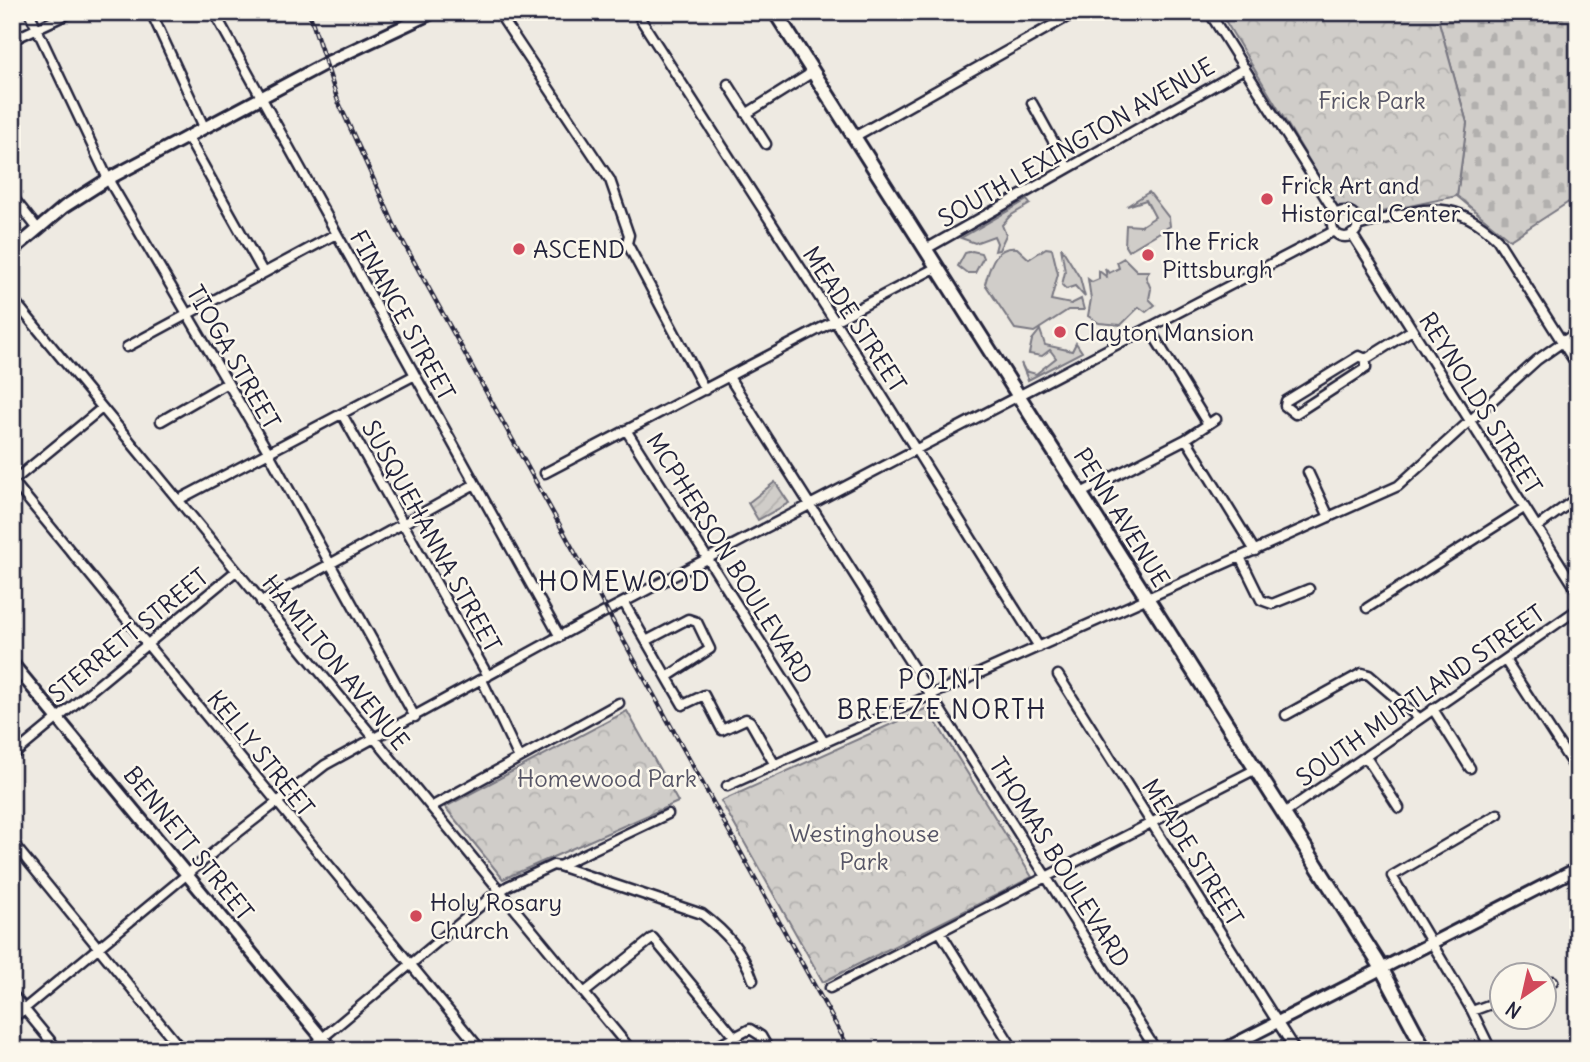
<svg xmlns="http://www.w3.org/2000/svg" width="1590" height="1062" font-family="Delius,sans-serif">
<defs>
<pattern id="cemetery-stones" width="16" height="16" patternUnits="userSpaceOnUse" patternTransform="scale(1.75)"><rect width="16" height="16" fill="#d0cdc9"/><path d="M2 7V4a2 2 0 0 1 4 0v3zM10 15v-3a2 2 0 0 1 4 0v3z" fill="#b2b0ae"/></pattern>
<pattern id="park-crowns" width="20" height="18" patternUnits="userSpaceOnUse" patternTransform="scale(1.75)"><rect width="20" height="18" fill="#d0cdc9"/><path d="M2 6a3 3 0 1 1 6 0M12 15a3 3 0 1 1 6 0" fill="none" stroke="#b2b0ae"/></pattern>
<pattern id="garden-furrows" width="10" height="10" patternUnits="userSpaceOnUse" patternTransform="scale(1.75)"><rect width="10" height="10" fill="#d0cdc9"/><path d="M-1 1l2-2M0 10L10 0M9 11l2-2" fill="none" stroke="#b2b0ae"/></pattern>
</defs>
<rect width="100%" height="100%" fill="#eeeae2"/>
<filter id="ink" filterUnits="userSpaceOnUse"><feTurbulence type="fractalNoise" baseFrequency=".0143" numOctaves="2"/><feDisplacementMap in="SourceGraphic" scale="14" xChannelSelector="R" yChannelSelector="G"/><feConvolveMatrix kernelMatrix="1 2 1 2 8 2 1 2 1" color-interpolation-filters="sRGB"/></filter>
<g filter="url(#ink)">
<path fill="#d0cdc9" stroke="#797882" stroke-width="2" d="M1149,192L1169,218L1170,226L1128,251L1125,246L1126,225L1141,226L1155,217L1146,200L1127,206Z
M1027,200L1030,204L1010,216L1002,225L1006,235L999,250L995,251L997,243L994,236L975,243L961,238Z
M1061,247L1080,278L1085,297L1075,286L1066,289L1062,285L1065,272Z
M1017,248L1029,259L1046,248L1052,249L1058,274L1051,300L1071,304L1081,299L1084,310H1068L1034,332L1015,329L985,284C990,267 994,245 1017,248Z
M972,251L981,253L983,258L975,273H967L958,266L965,253Z
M1124,258L1137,271H1149L1146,277L1151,289L1149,299L1155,305L1146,312L1139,307L1121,325L1099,323L1088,316L1091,299L1088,279L1092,282L1099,279V271L1107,277L1105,268L1109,273L1119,268L1117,262Z
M1040,330L1045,345L1072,351L1076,343L1082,352L1028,380L1021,363L1025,371L1036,374L1056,358L1050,350L1042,356L1029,354L1032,340Z"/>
<path fill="url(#cemetery-stones)" stroke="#797882" stroke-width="2" d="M1442,12H1578V196L1510,240L1457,196L1467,123L1439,22Z"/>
<path fill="url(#park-crowns)" stroke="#797882" stroke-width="2" d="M1220,12H1442L1439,22L1467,123L1457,196L1362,216L1351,208L1336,205Z
M927,708L1032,877L823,982L721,801Z
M627,711L678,802L503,879L445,807Z"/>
<path fill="url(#garden-furrows)" stroke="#797882" stroke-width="2" d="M775,482L789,503L758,520L748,503Z"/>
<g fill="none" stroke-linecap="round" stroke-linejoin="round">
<g stroke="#22223b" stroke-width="13">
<path id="minor" d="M29,12L108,179L266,448L415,717
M151,12L204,127
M214,12L560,637
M498,12L610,180L629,235L627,243L705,390
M636,12L861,362L1039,647
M1209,12L1336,214
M12,40L72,12
M728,84L766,144
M1032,103L1068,168
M746,114L813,72
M187,136L263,272
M854,137L1076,12
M12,196L38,229
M1332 224a13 13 0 1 1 26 0a13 13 0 1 1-26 0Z
M1357,226C1415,212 1449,192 1497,239L1578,367
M1352,234L1578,592
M926,249L1245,68
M12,298L631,1050
M1149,328L1206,421
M127,347L336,234
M1366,359V368L1295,414L1285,406L1286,401L1359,356L1366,359L1412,330
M729,377L1156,1050
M342,414L488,676
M161,421L227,383
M626,430L824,742
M1186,439L1255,551
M1308,472L1329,517
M545,473L937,267
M12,480L481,1050
M12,482L102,408
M1081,493L1186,439L1216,419
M178,500L415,375
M1537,527L1578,497
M1240,557L1261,600L1272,604L1309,589
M261,602L475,484
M624,603L683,705L704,695L722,730L746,719L750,721L775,765
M1367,608L1524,508
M646,641L688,619L697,622L710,649L667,677
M1505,660L1578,773
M1058,675L1295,1050
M482,680L519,758
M1433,709L1470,768
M1286,715L1362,673L1369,675L1419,718
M12,756L236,571
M1366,757L1399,808
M727,786L1398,486L1537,360L1578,331
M431,807L619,703
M1284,813L1578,609
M12,842L182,1050
M559,866L702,914C727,933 743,951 753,980
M940,932L1014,1050
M1544,984L1553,981
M830,988L1256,769
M584,993L653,938L735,1037
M12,994L58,1050
M1472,1011L1502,1000
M12,1019L231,838L325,765L578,626L1334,231
M308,1050L491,897L508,886L553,865L559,866L668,814
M710,1050L750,1029L761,1036L769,1050
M1491,1050L1472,1011L1392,876L1498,814
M1573,1050L1578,1048"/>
</g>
<g stroke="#22223b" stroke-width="16">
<path id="major" d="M12,251L64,207L108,179L330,61L434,12
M12,663L332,1050
M1223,1050L1578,868"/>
</g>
<g stroke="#22223b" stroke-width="18">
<path id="highway" d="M775,12L1378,962L1425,1050"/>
</g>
<use href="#minor" stroke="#fbf7ec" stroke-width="8"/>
<use href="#major" stroke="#fbf7ec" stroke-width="10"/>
<use href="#highway" stroke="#fbf7ec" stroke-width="12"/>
<g stroke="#22223b" stroke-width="4.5">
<path id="rail" d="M309,12L338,101L396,229L850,1050"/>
</g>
<use href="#rail" stroke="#fbf7ec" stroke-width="2" stroke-dasharray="5" stroke-linecap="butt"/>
</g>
</g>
<g fill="#d1495b" stroke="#fbf7ec" stroke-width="2.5">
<circle cx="1267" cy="199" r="7"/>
<circle cx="519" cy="249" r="7"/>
<circle cx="1148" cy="255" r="7"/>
<circle cx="1060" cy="332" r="7"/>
<circle cx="416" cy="916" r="7"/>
</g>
<g text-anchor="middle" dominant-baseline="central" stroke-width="5" stroke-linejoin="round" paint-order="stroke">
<g font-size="24" fill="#565566" stroke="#fbf7ec">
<text x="1372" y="100">Frick Park</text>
<text x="607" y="778">Homewood Park</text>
<text x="864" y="833">Westinghouse<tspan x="864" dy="28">Park</tspan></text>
</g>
<g font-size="24" fill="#22223b" stroke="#fbf7ec">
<text transform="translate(1076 142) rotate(-30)">SOUTH LEXINGTON AVENUE</text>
<text transform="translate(403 315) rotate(61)">FINANCE STREET</text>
<text transform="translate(855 319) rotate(57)">MEADE STREET</text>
<text transform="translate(234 357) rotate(60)">TIOGA STREET</text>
<text transform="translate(1481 403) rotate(58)">REYNOLDS STREET</text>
<text transform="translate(1122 517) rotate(58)">PENN AVENUE</text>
<text transform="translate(432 536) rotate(61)">SUSQUEHANNA STREET</text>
<text transform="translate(730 558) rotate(58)">MCPHERSON BOULEVARD</text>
<text transform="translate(128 635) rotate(-39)">STERRETT STREET</text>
<text transform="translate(336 662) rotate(51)">HAMILTON AVENUE</text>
<text transform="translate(1420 695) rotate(-35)">SOUTH MURTLAND STREET</text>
<text transform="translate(261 753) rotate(51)">KELLY STREET</text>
<text transform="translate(189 843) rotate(51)">BENNETT STREET</text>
<text transform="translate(1193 852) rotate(58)">MEADE STREET</text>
<text transform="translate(1060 862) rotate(58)">THOMAS BOULEVARD</text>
</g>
<g font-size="24" fill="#22223b" stroke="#fbf7ec" text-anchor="start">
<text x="1281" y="185">Frick Art and<tspan x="1281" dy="28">Historical Center</tspan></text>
<text x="1162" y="241">The Frick<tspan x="1162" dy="28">Pittsburgh</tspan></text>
<text x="533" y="249">ASCEND</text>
<text x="1074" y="332">Clayton Mansion</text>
<text x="430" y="902">Holy Rosary<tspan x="430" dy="28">Church</tspan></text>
</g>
<g font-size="26" letter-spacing="2" fill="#22223b" stroke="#fbf7ec">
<text x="625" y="581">HOMEWOOD</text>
<text x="942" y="679">POINT<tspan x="942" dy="30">BREEZE NORTH</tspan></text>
</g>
</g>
<rect width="1590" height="1062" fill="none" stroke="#fbf7ec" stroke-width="42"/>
<rect x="21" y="21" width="1548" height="1020" fill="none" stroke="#22223b" stroke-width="2.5" filter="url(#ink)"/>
<g transform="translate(1523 996) rotate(214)"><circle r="33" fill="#fbf7ec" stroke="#a4a2a5" stroke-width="2"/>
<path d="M0-5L12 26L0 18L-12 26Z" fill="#d1495b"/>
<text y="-10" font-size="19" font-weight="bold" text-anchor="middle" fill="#22223b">N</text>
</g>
</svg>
